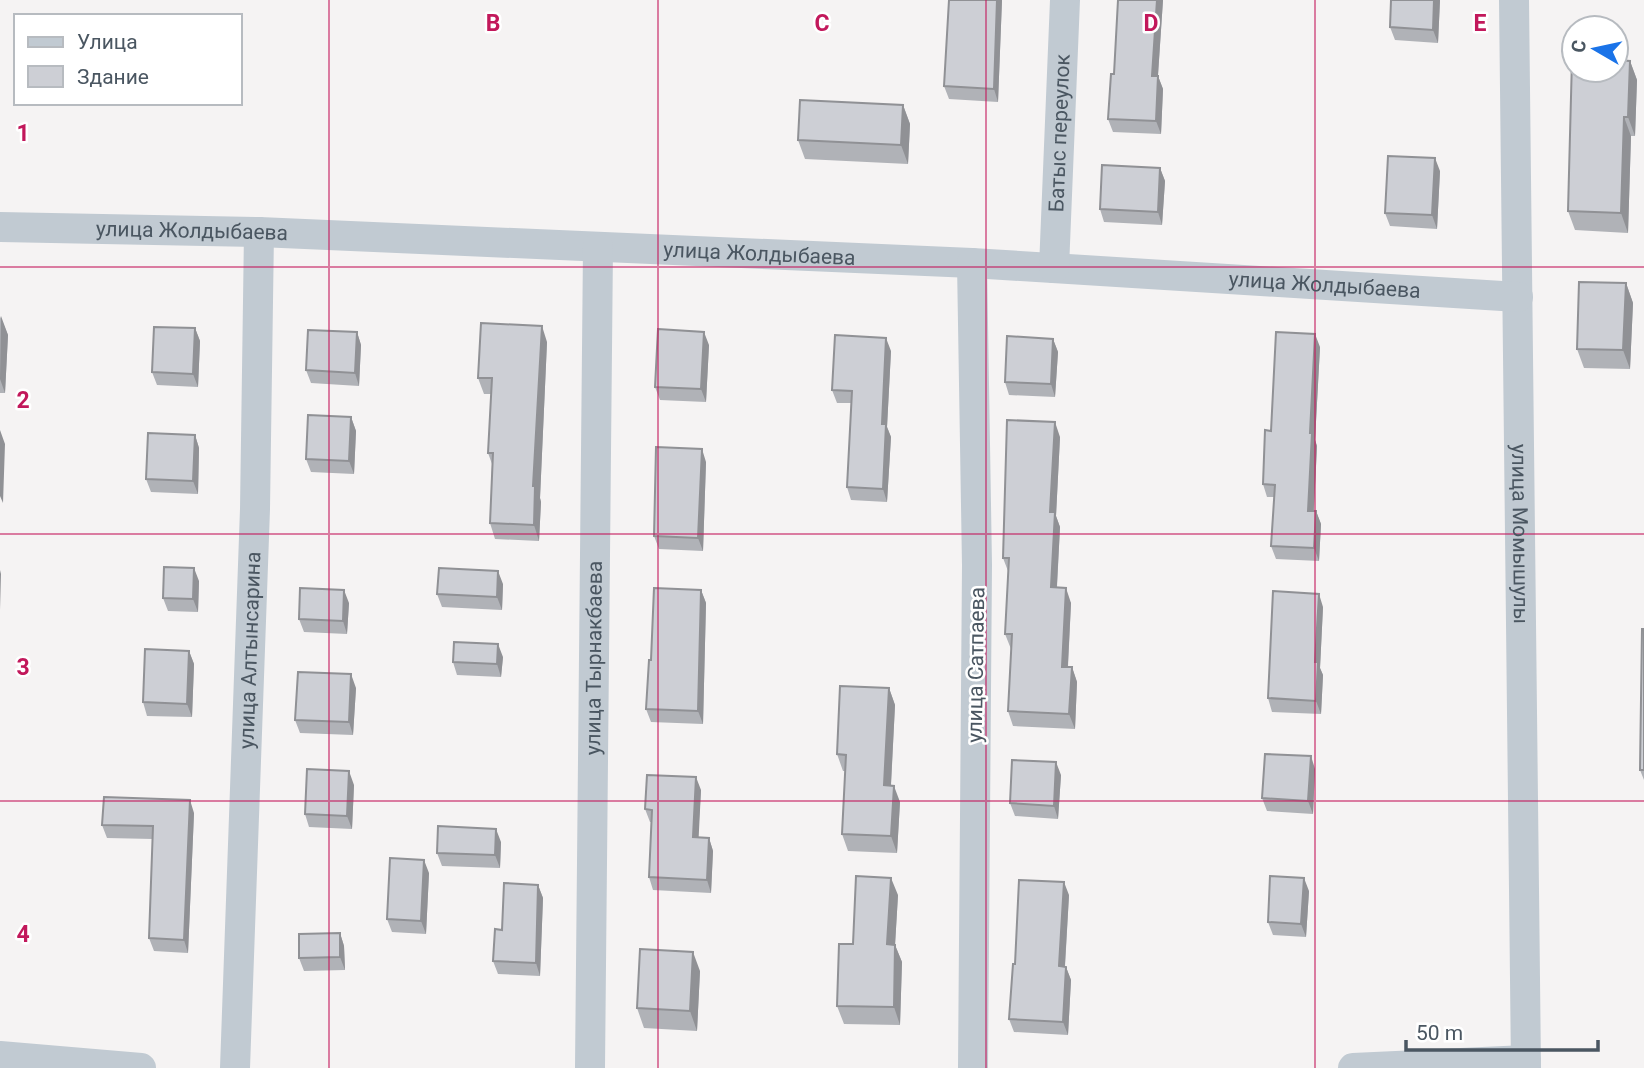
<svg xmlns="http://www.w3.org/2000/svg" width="1644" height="1068" font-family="Roboto,sans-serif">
<rect width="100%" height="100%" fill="#f5f3f3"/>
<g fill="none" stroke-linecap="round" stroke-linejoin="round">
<g stroke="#c1cad2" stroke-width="30">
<path id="s1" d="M1514,0L1526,1068"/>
<path id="s2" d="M0,227L259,232L972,263L1518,297"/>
<path d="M972,263L977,565L973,1068"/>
<path id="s3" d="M1054,268L1065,0"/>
<path d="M0,1056L141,1068"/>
<path id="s4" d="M235,1068L255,509L259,232"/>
<path id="s5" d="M590,1068L598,247"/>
<path d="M1353,1068L1526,1060"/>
</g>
</g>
<path fill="#b0b2b7" d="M949,0H1002L998,102L949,99L944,86Z
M1118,0H1163L1158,76L1163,89L1161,134L1113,132L1108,119L1114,74Z
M1440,0L1438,43L1395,40L1390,27Z
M1630,61L1637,80L1635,136H1631L1628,233L1575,230L1568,211Z
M903,105L910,124L908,164L805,159L798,140Z
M1160,168L1165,181L1162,225L1104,222L1100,209Z
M1440,171L1437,229L1390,226L1385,213Z
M1626,283L1633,303L1630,369L1584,368L1577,349Z
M0,316L8,335L5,393H0Z
M195,328L200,341L198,387L157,385L152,372Z
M357,332L361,345L359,386L311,383L306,370Z
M1053,339L1058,352L1055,397L1009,395L1005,382Z
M547,342L540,498L541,502L539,541L495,539L490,523L492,464L488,453L491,394H484L478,378Z
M709,345L706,402L660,400L655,387Z
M1320,347L1315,440L1317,446L1314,511H1316L1321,524L1319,561L1276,559L1271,546L1274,497H1267L1263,484L1271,431Z
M891,351L887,427L891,437L887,502L851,500L847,487L851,403H837L832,390Z
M351,417L356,431L354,474L311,472L306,459Z
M195,435L199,448L198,494L151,492L146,479Z
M1060,437L1056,516L1060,527L1057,587L1071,603L1068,667H1072L1077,682L1075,729L1013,726L1008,711L1011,649L1005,634L1008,571L1003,558Z
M706,462L703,551L659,549L654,536Z
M199,581L198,612L168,611L163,598Z
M503,584L502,610L442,607L437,594Z
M701,590L706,603L703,724L651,722L646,709L651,660Z
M349,603L347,634L304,632L299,619Z
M1323,607L1320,668L1323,675L1321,714L1272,712L1268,698Z
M1644,629V780L1640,770Z
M189,651L194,664L192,717L147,716L143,702Z
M503,657L501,677L457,675L453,662Z
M356,688L353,735L300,733L295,720Z
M889,688L895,705L891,786L900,802L897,853L848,851L842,834L845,771H843L837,754Z
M1315,769L1313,814L1267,811L1262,798Z
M1061,775L1058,819L1015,816L1010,803Z
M354,785L352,829L309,827L305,814Z
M701,790L698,837L709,838L713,851L711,893L653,890L649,877L652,822H650L645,809Z
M194,813L188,953L154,951L149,938L153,839L107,838L102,825Z
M501,842L500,868L442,866L437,853Z
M429,873L426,934L392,932L387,919Z
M538,885L543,898L540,976L498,974L493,961L502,930Z
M1309,891L1306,937L1273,935L1268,922Z
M898,895L895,945L902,962L900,1025L844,1024L837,1006L853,944Z
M1069,895L1065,967H1066L1071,980L1068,1035L1014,1032L1009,1019Z
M340,933L344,946L345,970L304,971L299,958Z
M700,971L697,1031L644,1028L637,1008Z"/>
<path fill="#909195" d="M997,0H1002L998,102L994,89Z
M1157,0H1163L1157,89L1152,76Z
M1434,0H1440L1438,43L1433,30Z
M1630,61L1637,80L1635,136L1628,117Z
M1158,76L1163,89L1161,134L1156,121Z
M903,105L910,124L908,164L901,145Z
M1624,117L1631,136L1628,233L1621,213Z
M1435,158L1440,171L1437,229L1432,215Z
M1160,168L1165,181L1162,225L1158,212Z
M1626,283L1633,303L1630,369L1623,350Z
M1,316L8,335L5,393L0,379Z
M542,326L547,342L540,498L541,502L539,541L534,525L533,486Z
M195,328L200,341L198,387L193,374Z
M357,332L361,345L359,386L355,373Z
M704,332L709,345L706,402L701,389Z
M1315,334L1320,347L1315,440L1317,446L1313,524L1308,511L1310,433Z
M886,338L891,351L887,427L891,437L887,502L883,489L882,424Z
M1053,339L1058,352L1055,397L1051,384Z
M351,417L356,431L354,474L349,461Z
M1055,422L1060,437L1056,516L1060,527L1056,602L1051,587L1050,512Z
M0,430L5,444L3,503L0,496Z
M195,435L199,448L198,494L193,481Z
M702,449L706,462L703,551L698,538Z
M1316,511L1321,524L1319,561L1314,548Z
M194,568L199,581L198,612L193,599Z
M0,570L1,574L0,610Z
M498,571L503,584L502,610L497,597Z
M1066,588L1071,603L1067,682L1062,667Z
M344,590L349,603L347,634L343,621Z
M701,590L706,603L703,724L698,711Z
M1319,594L1323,607L1320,668L1323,675L1321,714L1316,701L1315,662Z
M498,644L503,657L501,677L497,664Z
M189,651L194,664L192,717L187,704Z
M1072,667L1077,682L1075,729L1069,714Z
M351,674L356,688L353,735L349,722Z
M889,688L895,705L890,802L884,785Z
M1311,756L1315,769L1313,814L1308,801Z
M1056,762L1061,775L1058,819L1054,806Z
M349,771L354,785L352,829L347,816Z
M696,777L701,790L698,850L693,837Z
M894,786L900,802L897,853L891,836Z
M190,800L194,813L188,953L184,940Z
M496,829L501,842L500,868L495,855Z
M709,838L713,851L711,893L707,880Z
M424,860L429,873L426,934L421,921Z
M891,878L898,895L894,962L887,944Z
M1304,878L1309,891L1306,937L1301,924Z
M1064,882L1069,895L1064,980L1059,966Z
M538,885L543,898L540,976L536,963Z
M340,933L344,946L345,970L340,957Z
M895,945L902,962L900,1025L894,1007Z
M693,952L700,971L697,1031L690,1011Z
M1066,967L1071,980L1068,1035L1063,1022Z"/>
<path fill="#cdcfd5" stroke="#909195" stroke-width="2" d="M949,0H997L994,89L944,86Z
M1118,0H1157L1152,76H1158L1156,121L1108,119L1111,74H1114Z
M1391,0H1434L1433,30L1390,27Z
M1572,59H1574V70H1616V60L1630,61L1628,117H1624L1621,213L1568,211Z
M800,100L903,105L901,145L798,140Z
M1388,156L1435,158L1432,215L1385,213Z
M1102,165L1160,168L1158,212L1100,209Z
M1579,282L1626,283L1623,350L1577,349Z
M481,323L542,326L533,486H535L534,525L490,523L493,453H488L492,378H478Z
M154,327L195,328L193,374L152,372Z
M658,329L704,332L701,389L655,387Z
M308,330L357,332L355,373L306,370Z
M1276,332L1315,334L1310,433H1312L1308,511H1316L1314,548L1271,546L1275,485L1263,484L1265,430L1271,431Z
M835,335L886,338L882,424H886L883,489L847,487L852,391L832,390Z
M1007,336L1053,339L1051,384L1005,382Z
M308,415L351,417L349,461L306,459Z
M1007,420L1055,422L1050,512H1055L1051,587L1066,588L1062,667H1072L1069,714L1008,711L1012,634H1005L1009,558H1003Z
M148,433L195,435L193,481L146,479Z
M656,447L702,449L698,538L654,536Z
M164,567L194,568L193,599L163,598Z
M439,568L498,571L497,597L437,594Z
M300,588L344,590L343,621L299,619Z
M654,588L701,590L698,711L646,709L649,660H651Z
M1273,591L1319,594L1315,662H1318L1316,701L1268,698Z
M1642,629H1644V770H1640Z
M454,642L498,644L497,664L453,662Z
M145,649L189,651L187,704L143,702Z
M298,672L351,674L349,722L295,720Z
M840,686L889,688L884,785L894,786L891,836L842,834L846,755L837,754Z
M1265,754L1311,756L1308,801L1262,798Z
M1012,760L1056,762L1054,806L1010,803Z
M307,769L349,771L347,816L305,814Z
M647,775L696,777L693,837L709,838L707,880L649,877L652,810L645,809Z
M104,797L190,800L184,940L149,938L153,826L102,825Z
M438,826L496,829L495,855L437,853Z
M390,858L424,860L421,921L387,919Z
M856,876L891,878L887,944L895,945L894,1007L837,1006L839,944H853Z
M1270,876L1304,878L1301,924L1268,922Z
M1019,880L1064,882L1059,966L1066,967L1063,1022L1009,1019L1013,964H1015Z
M504,883L538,885L536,963L493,961L495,929L502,930Z
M340,933V957L299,958V934Z
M640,949L693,952L690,1011L637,1008Z"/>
<path fill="none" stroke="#c2185b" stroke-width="2" stroke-opacity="0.55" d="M329,0V1068M658,0V1068M986,0V1068M1315,0V1068M0,267H1644M0,534H1644M0,801H1644"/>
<g text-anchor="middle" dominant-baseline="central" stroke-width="5" stroke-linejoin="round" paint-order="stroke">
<g font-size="21" fill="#4a5661" stroke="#fff">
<text stroke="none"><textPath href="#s3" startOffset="135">Батыс переулок</textPath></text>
<text stroke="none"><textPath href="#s2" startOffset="192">улица Жолдыбаева</textPath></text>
<text stroke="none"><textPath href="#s2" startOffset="760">улица Жолдыбаева</textPath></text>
<text stroke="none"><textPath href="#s2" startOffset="1326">улица Жолдыбаева</textPath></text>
<text stroke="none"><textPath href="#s1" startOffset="534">улица Момышулы</textPath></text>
<text stroke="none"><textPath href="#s4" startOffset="418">улица Алтынсарина</textPath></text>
<text stroke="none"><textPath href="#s5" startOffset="410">улица Тырнакбаева</textPath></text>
<text transform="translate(976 665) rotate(-89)">улица Сатпаева</text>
</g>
</g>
<g font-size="23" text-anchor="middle" font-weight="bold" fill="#c2185b" stroke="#fff" stroke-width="5" stroke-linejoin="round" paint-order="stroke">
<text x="493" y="31">B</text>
<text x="822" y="31">C</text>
<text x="1151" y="31">D</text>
<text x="1480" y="31">E</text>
<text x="23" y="141">1</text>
<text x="23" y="408">2</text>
<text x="23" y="675">3</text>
<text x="23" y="942">4</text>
</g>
<rect x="14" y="14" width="228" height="91" fill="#ffffff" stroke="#b7bbc0" stroke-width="2"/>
<rect x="28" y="37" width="35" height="10" fill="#c1cad2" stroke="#b7bbc0" stroke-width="2"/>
<text x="77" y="49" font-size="21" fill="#4a5661">Улица</text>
<rect x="28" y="66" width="35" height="21" fill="#cdcfd5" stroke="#b7bbc0" stroke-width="2"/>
<text x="77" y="84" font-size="21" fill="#4a5661">Здание</text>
<g transform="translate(1595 49) rotate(279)"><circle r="33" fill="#ffffff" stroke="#b7bbc0" stroke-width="2"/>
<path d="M0-5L12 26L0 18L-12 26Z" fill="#1a73e8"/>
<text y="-10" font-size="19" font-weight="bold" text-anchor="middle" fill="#4a5661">С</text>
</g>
<path d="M1406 1040v10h192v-10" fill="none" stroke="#4a5661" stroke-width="3.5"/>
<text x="1416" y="1040" font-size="21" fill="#4a5661" stroke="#ffffff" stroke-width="5" paint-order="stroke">50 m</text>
</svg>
